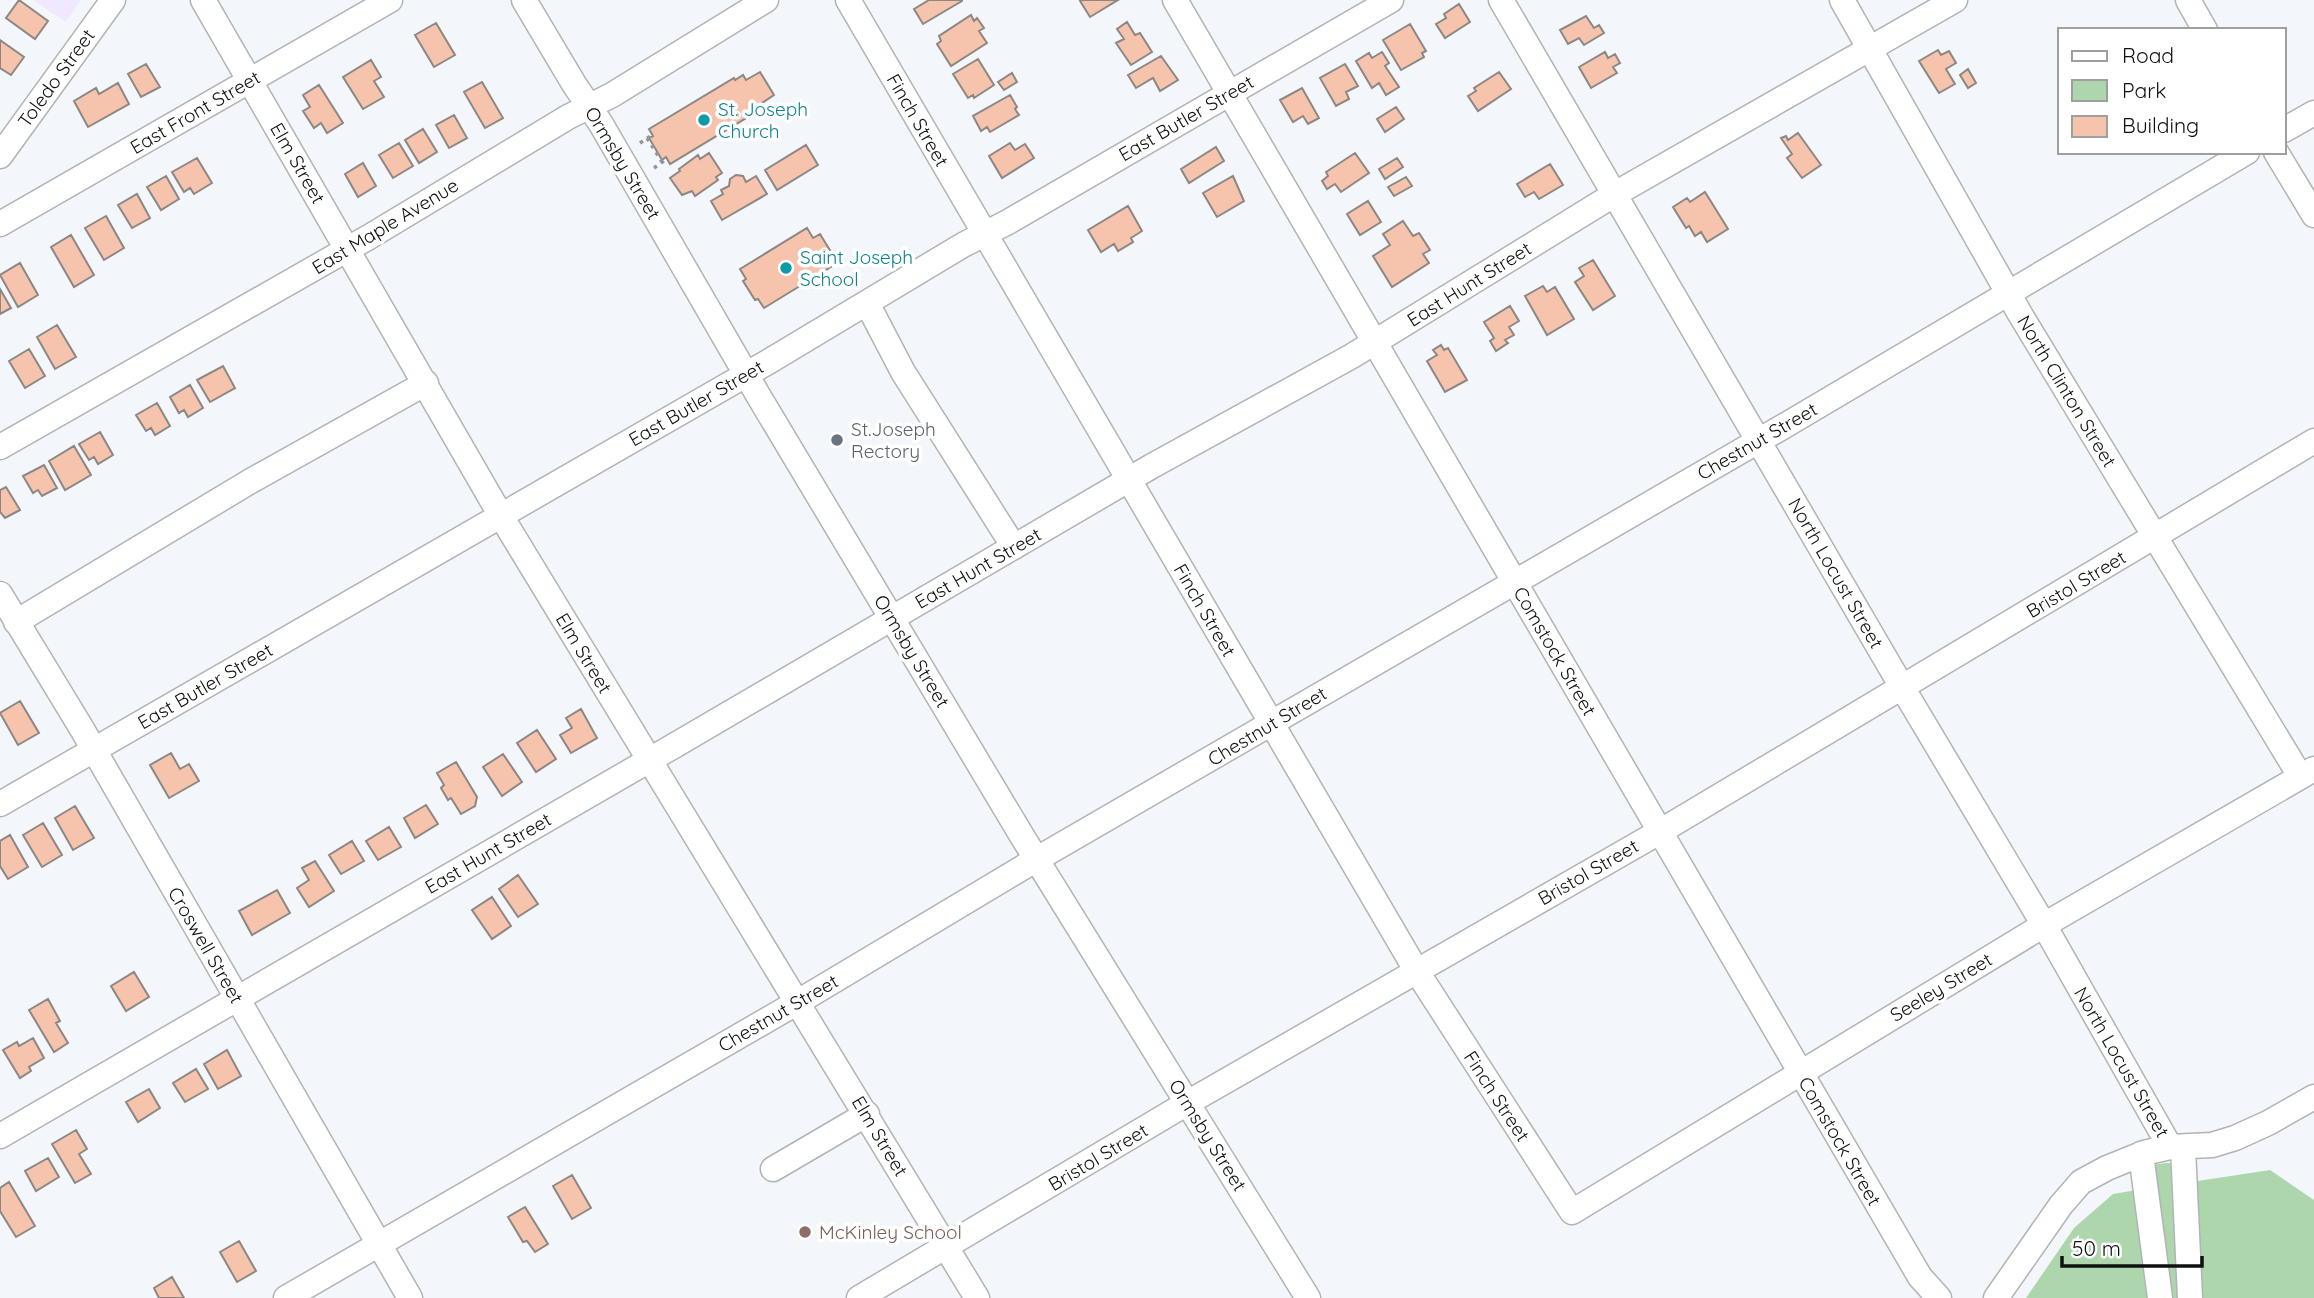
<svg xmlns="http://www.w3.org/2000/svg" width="2314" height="1298" font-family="Quicksand,sans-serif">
<rect width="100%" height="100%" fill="#f3f7fc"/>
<path fill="#f0e8fe" d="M33,0H81L66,22Z"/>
<path fill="#aed6ac" d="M2166,1163L2195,1164L2191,1182L2270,1170L2314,1200V1298H2026L2074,1228L2113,1194L2137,1190L2131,1168Z"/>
<path fill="#f6c4ac" stroke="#8c8784" stroke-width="2" d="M19,0L48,21L35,39L6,18Z
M929,0H962V1L923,24L914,9Z
M1082,0H1118L1090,17L1080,1Z
M1459,4L1470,22L1445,38L1436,24L1446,18L1444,14Z
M971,15L974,21L977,18L984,28L979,31L987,43L951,66L937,44L941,41L939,36Z
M1586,16L1594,28L1599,25L1604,33L1584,45L1579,38L1568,44L1560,30Z
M1127,22L1135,35L1140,33L1152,52L1131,65L1116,43L1124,39L1117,29Z
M436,23L455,55L434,67L415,35Z
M1410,24L1426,51L1422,53L1424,57L1401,70L1383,40Z
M0,40L24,57L11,75L0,68Z
M1938,50L1941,55L1949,51L1956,63L1946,69L1955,84L1939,93L1919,61Z
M1382,52L1389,63L1385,66L1399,87L1386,95L1379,83L1372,88L1356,61L1369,53L1372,58Z
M1605,52L1608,58L1615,54L1620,63L1613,67L1617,73L1591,88L1579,67Z
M1161,56L1178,80L1160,91L1153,78L1136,88L1128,75Z
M978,59L994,85L974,98L973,95L968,98L953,74Z
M371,60L381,77L374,81L384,97L363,109L343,77Z
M146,64L160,87L141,97L128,74Z
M1345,64L1358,86L1346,92L1349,99L1336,106L1320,78Z
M1968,69L1976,83L1968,88L1960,75Z
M760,72L774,95L759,105L761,109L670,164L666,157L662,160L649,138L653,136L649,129L734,78L735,80L743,75L746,80Z
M1499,72L1511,89L1478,111L1468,96L1476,91L1474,88Z
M1012,73L1017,82L1004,90L998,82Z
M482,82L503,118L485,128L464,92Z
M118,83L129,104L88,127L74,101L96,88L99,94Z
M319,85L343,123L327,133L321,123L314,128L303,111L310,107L303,95Z
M1302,88L1319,118L1308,124L1303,116L1293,122L1280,100Z
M1010,95L1017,107L1015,109L1019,115L990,132L987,127L981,131L973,116Z
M1396,107L1404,119L1385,132L1377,119Z
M454,115L467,138L449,148L436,125Z
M423,129L437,152L419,163L405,140Z
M1798,133L1821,165L1802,178L1787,158L1792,154L1781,138L1786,136L1788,140Z
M399,143L413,166L393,178L379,155Z
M1010,143L1015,150L1025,144L1034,158L1002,178L989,156Z
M806,145L818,165L777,190L765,170Z
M1216,147L1224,161L1189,183L1181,169Z
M709,153L722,173L716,177L718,180L695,196L692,191L682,195L670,178L680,171L679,169L698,155L700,159Z
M1355,153L1369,173L1341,192L1335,184L1327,189L1322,181L1328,176L1326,172Z
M197,158L212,183L194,194L190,188L184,192L172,172Z
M1397,158L1403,167L1385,179L1379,169Z
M363,163L376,186L358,197L345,174Z
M1550,164L1563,185L1539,199L1534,192L1525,197L1517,184Z
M736,175L743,176L746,182L756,176L767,194L722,220L711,201L723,194L721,190L729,186L730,179Z
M166,176L179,199L161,210L147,187Z
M1233,176L1244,201L1217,217L1203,193Z
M1406,177L1412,186L1394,196L1388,187Z
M1705,192L1728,229L1707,242L1701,232L1695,236L1689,226L1686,228L1673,207L1687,198L1690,202Z
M137,194L150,218L132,228L118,205Z
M1368,201L1381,222L1360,235L1347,214Z
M1128,206L1142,231L1131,238L1133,242L1118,251L1114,244L1101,252L1088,230Z
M106,216L124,248L104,260L85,228Z
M1403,221L1413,236L1419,233L1430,250L1423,254L1429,263L1392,287L1373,256L1390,245L1383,234Z
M807,228L813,238L820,234L831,252L825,256L831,267L764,308L758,299L755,300L743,281L746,279L740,269Z
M71,235L94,275L74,287L51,247Z
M1593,260L1615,296L1593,310L1575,282L1584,276L1579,268Z
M20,263L38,295L18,307L0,275Z
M1543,286L1547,292L1555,287L1574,319L1547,335L1525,296Z
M0,289L11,308L0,314Z
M1510,306L1519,321L1509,327L1514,335L1505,340L1508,343L1496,351L1490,341L1494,338L1484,322Z
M57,325L76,357L55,369L37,337Z
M1441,345L1444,350L1448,348L1467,380L1445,392L1427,361L1437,355L1433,350Z
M29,349L45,376L25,388L9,361Z
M223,366L235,388L210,402L197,380Z
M190,385L203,408L188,417L184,410L179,413L170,397Z
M157,403L170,426L155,435L151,428L146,431L136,415Z
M100,432L113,455L98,464L94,457L89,460L79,444Z
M74,446L91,475L65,490L49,461Z
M44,465L57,488L42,496L38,490L33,493L23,476Z
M6,487L20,510L5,518L0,512V490Z
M20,701L39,733L18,745L0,713Z
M581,709L597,738L571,753L560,735L572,728L566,718Z
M537,730L556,759L536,772L517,743Z
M171,753L180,769L189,764L199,781L169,798L150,765Z
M503,754L522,782L502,796L483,767Z
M456,762L477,797L475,806L461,814L451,798L448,800L441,788L444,785L437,773Z
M426,805L438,824L415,838L404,818Z
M75,806L94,838L73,850L55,818Z
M43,823L62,855L42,867L23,835Z
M389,827L401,847L378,860L366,841Z
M10,835L28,867L8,879L0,866V841Z
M352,841L364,861L341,874L329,855Z
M315,861L334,891L309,907L297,888L309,880L302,868Z
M518,875L538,904L518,917L499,889Z
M277,890L290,913L252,935L239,911Z
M492,897L511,926L492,939L472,910Z
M134,972L149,997L126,1011L111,986Z
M48,999L60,1021L56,1023L68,1043L54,1052L29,1010Z
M33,1038L44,1058L29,1067L31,1071L20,1078L3,1050L17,1042L19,1046Z
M227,1050L241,1076L218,1089L204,1064Z
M196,1069L208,1089L185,1102L173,1083Z
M149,1089L160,1108L138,1122L126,1102Z
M76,1130L87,1149L79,1154L91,1174L75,1183L52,1144Z
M48,1158L59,1177L36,1191L25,1171Z
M572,1175L591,1208L572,1219L553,1186Z
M9,1182L35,1226L16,1237L0,1211V1188Z
M525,1207L548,1244L535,1252L527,1241L523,1242L508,1217Z
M239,1241L256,1271L237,1282L220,1252Z
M172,1277L184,1298H159L154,1288Z"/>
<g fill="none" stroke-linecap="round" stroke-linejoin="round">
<g stroke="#b0b4b8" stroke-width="27">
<path id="minor" d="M203,0L501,516L977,1298
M524,0L574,84L601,124L758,395L1022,836L1308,1298
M848,0L1416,970L1572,1212L2044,925L2314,769
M1175,0L1920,1277L1939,1298
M1501,0L1902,687L2044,925L2170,1147
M1842,0L2020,314L2300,776
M2188,0L2205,30
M2284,130L2314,113
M2276,152L2314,215
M0,156L113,0
M0,224L390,0
M867,303L903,372L1014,547
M0,447L369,237L568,117L612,95L766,0
M0,594L82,729L410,1298
M16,622L249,482L426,383
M0,804L768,362L963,245L1008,222L1391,0
M0,1136L672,747L1152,466L1352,356L1615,194L1955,0
M2183,1148L2190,1298
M2141,1154L2160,1298
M773,1169L867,1114
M286,1298L798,1002L1037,859L1779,429L2247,152
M859,1298L1189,1102L1661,831L2314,441
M1996,1298L2061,1205L2081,1182L2107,1168L2144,1153L2170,1147L2212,1145L2235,1138L2268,1123L2314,1097"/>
</g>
<path stroke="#939699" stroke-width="3.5" stroke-dasharray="3.5 5" stroke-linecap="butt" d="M647,138L662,162
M640,143L652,135
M654,168L667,159"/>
<use href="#minor" stroke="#fff" stroke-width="24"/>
</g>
<g fill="#0f9aa8" stroke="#fff" stroke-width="2.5">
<circle cx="704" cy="120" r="7"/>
<circle cx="786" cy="268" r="7"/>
</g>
<circle fill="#6b7280" stroke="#fff" stroke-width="2.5" cx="837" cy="440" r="7"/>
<circle fill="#8d6e63" stroke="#fff" stroke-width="2.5" cx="805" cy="1232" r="7"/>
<g text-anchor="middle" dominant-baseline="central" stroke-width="7" stroke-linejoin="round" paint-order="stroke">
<g font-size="19" fill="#0f1011" stroke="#fff">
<text transform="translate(56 78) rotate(-54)">Toledo Street</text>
<text transform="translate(195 112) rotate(-30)">East Front Street</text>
<text transform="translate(1186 118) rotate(-30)">East Butler Street</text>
<text transform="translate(918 120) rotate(60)">Finch Street</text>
<text transform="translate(298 163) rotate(60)">Elm Street</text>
<text transform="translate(623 163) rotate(59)">Ormsby Street</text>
<text transform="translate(385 226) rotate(-31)">East Maple Avenue</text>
<text transform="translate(1469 284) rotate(-32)">East Hunt Street</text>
<text transform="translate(2067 391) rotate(59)">North Clinton Street</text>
<text transform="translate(696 403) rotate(-30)">East Butler Street</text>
<text transform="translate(1757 441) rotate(-30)">Chestnut Street</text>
<text transform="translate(978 568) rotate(-30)">East Hunt Street</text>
<text transform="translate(1836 573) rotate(60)">North Locust Street</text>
<text transform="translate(2076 584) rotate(-31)">Bristol Street</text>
<text transform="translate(1205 610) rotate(60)">Finch Street</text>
<text transform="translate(912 651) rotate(59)">Ormsby Street</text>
<text transform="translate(1555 651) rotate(60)">Comstock Street</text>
<text transform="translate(584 653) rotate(59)">Elm Street</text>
<text transform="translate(205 686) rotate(-30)">East Butler Street</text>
<text transform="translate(1267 726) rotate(-31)">Chestnut Street</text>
<text transform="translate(488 853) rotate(-30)">East Hunt Street</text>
<text transform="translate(1588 872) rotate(-30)">Bristol Street</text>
<text transform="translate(206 945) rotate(60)">Croswell Street</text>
<text transform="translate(1941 987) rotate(-31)">Seeley Street</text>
<text transform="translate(778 1013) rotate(-30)">Chestnut Street</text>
<text transform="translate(2122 1062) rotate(60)">North Locust Street</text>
<text transform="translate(1497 1096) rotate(57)">Finch Street</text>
<text transform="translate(1208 1135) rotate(58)">Ormsby Street</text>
<text transform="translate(880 1136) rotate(59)">Elm Street</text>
<text transform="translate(1840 1141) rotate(60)">Comstock Street</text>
<text transform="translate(1098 1157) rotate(-31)">Bristol Street</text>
</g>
<g font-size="19" fill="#0d838f" stroke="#fff" text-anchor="start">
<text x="718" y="109">St. Joseph<tspan x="718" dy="22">Church</tspan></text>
<text x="800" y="257">Saint Joseph<tspan x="800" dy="22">School</tspan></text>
</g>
<g font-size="19" fill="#5b616d" stroke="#fff" text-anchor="start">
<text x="851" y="429">St.Joseph<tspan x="851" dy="22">Rectory</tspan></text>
</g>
<g font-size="19" fill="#785e54" stroke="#fff" text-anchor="start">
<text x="819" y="1232">McKinley School</text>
</g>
</g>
<rect x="2058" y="28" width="228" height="126" fill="#ffffff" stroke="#9f9fa0" stroke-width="2"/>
<rect x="2072" y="51" width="35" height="10" fill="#ffffff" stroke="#9f9fa0" stroke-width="2"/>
<text x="2122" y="63" font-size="21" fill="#0f1011">Road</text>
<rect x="2072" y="80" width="35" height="21" fill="#aed6ac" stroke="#9f9fa0" stroke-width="2"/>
<text x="2122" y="98" font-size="21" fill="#0f1011">Park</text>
<rect x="2072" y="116" width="35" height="21" fill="#f6c4ac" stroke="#9f9fa0" stroke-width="2"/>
<text x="2122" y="133" font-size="21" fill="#0f1011">Building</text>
<path d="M2062 1256v10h140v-10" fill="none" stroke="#0f1011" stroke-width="3.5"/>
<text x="2072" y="1256" font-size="21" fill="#0f1011" stroke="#ffffff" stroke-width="5" paint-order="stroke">50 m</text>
</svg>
